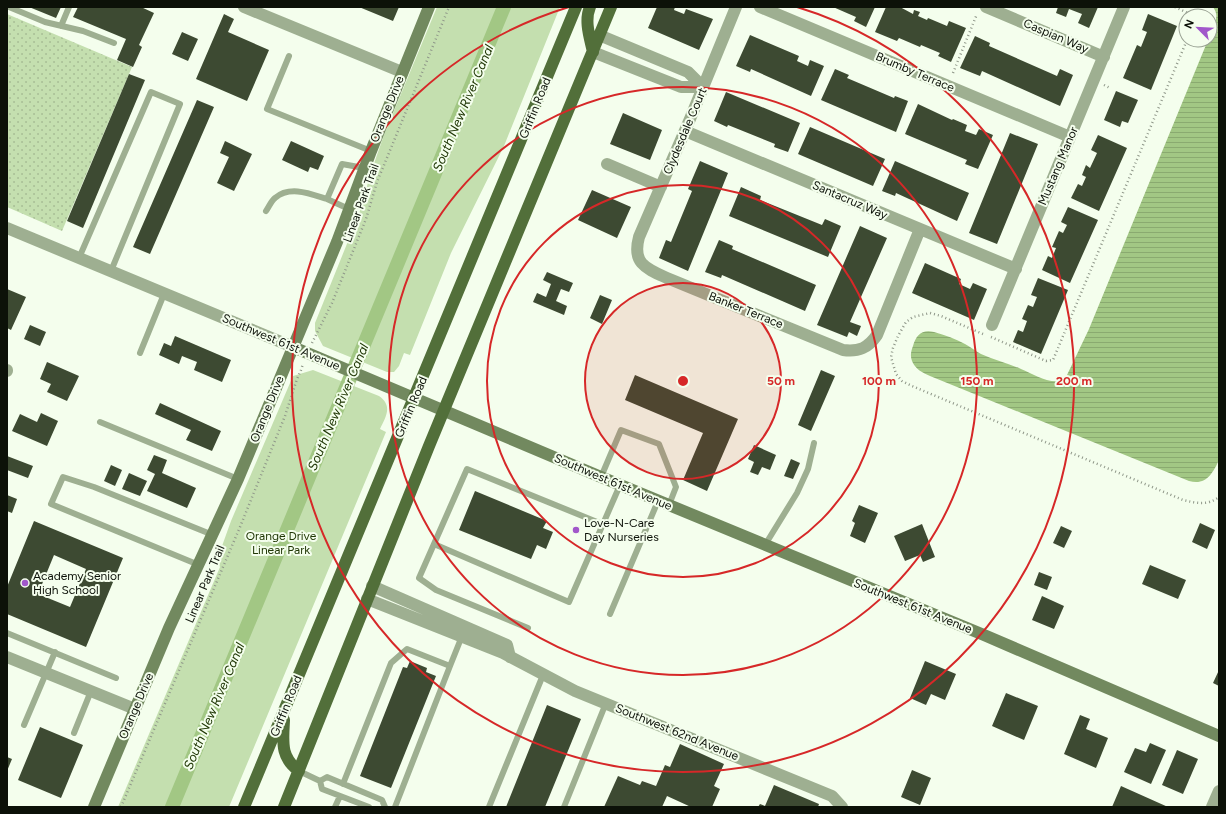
<svg xmlns="http://www.w3.org/2000/svg" width="1226" height="814" font-family="Figtree,sans-serif">
<defs>
<pattern id="grass-dots" width="8" height="8" patternUnits="userSpaceOnUse"><rect width="8" height="8" fill="#c4dfaf"/><path d="M2 2h.1M6 6h.1" fill="none" stroke="#a7be95" stroke-width="1.8" stroke-linecap="round"/></pattern>
<pattern id="water-rules" width="6" height="5" patternUnits="userSpaceOnUse"><rect width="6" height="5" fill="#a2c784"/><path d="M0 2.5h6" fill="none" stroke="#8aaa70"/></pattern>
</defs>
<rect width="100%" height="100%" fill="#f4feed"/>
<path fill="url(#grass-dots)" d="M7,14L132,67L62,231L7,207Z"/>
<path fill="#c4dfaf" d="M437,7H560L504,146L451,253L410,355L404,353L399,366L394,372H387L323,346L315,331V323L359,214L371,172L384,135Z
M313,370L379,396C393,406 386,416 380,429L386,432L229,807H118L220,567L217,560L231,521L293,376Z"/>
<path fill="url(#water-rules)" d="M1213,7H1219V460C1213,473 1206,486 1189,481L930,376C923,373 915,369 912,361C910,356 911,351 913,346C916,335 922,329 934,332C945,335 956,339 965,344C971,347 975,351 981,354C994,360 1008,363 1021,369C1034,374 1049,385 1064,380L1067,375L1089,329L1208,40H1210C1210,27 1222,19 1213,7Z"/>
<g fill="none" stroke-linecap="round" stroke-linejoin="round">
<path stroke="#a2c784" stroke-width="14" d="M172,807L504,7"/>
</g>
<path fill="#3d4a32" fill-rule="evenodd" d="M29,7H61L56,18Z
M78,7H141L154,13L139,45L142,47L133,67L117,60L126,39L73,17Z
M359,7H399L393,21Z
M657,7H675L674,10L684,14L686,9L713,19L699,50L648,28Z
M833,7H875L866,27L854,21L856,17Z
M886,7H900L913,14L914,10L920,12L918,16L927,20L928,18L947,26L949,21L966,28L951,62L938,56L940,53L921,45L920,47L899,38L897,41L875,32Z
M1058,7H1098L1089,28L1078,23L1082,14L1069,9L1066,17L1056,13Z
M224,14L234,19L228,32L269,50L247,101L196,79Z
M1148,14L1177,26L1151,90L1123,78L1137,45L1141,47L1147,32L1142,30Z
M182,32L198,39L188,61L172,54Z
M750,35L799,56L797,61L808,66L810,60L824,66L811,96L751,69L750,72L736,66Z
M975,36L990,43L989,46L1057,76L1060,69L1073,75L1060,106L982,71L980,76L960,68Z
M835,69L849,75L847,78L894,98L895,96L908,101L896,132L821,100Z
M129,74L145,80L83,228L67,221Z
M1116,91L1138,100L1128,123L1122,121L1120,127L1104,120Z
M726,92L800,123L788,152L774,147L775,144L728,125L727,127L714,121Z
M197,100L214,107L150,254L133,247Z
M918,104L952,120L953,119L967,125L965,131L976,135L979,129L993,135L978,169L965,164L967,160L905,134Z
M623,113L662,130L650,160L610,144Z
M810,127L885,159L873,186L798,154Z
M1010,133L1038,144L997,244L969,233Z
M1098,135L1127,148L1099,211L1071,198L1078,184L1082,186L1086,177L1082,175L1086,165L1090,168L1097,153L1091,150Z
M225,141L252,154L234,191L217,183L229,157L220,153Z
M291,141L324,156L318,170L310,167L308,172L282,160Z
M700,161L728,173L688,271L659,258L666,240L671,242L692,191L688,189Z
M895,161L969,193L957,221L896,193L895,196L882,191Z
M741,187L761,196L760,200L822,225L825,219L841,226L828,257L729,216Z
M592,190L631,207L617,238L578,220Z
M1068,207L1098,220L1070,283L1042,270L1048,256L1052,258L1056,248L1052,247L1059,231L1063,233L1067,225L1061,222Z
M860,226L887,238L850,322L861,326L857,336L849,332L847,337L817,325Z
M719,240L733,246L732,249L816,285L805,311L722,275L721,278L705,272Z
M925,263L961,279L959,284L970,289L973,283L987,289L974,320L912,293Z
M547,272L573,283L569,292L561,289L556,301L567,306L564,315L533,302L537,293L546,297L551,284L543,280Z
M1038,278L1068,290L1041,354L1013,342L1018,330L1023,332L1027,321L1022,319L1028,305L1033,307L1037,297L1031,295Z
M7,289L26,297L11,330L7,328Z
M600,295L612,300L602,324L590,318Z
M30,325L46,332L40,346L24,339Z
M175,336L231,360L222,382L194,370L197,362L182,356L179,364L159,355L164,343L171,346Z
M47,362L79,376L67,401L47,392L51,384L40,379Z
M821,370L835,376L811,431L798,425Z
M635,375L738,419L707,491L683,480L703,433L625,400Z
M160,403L221,431L212,451L186,440L191,430L155,414Z
M41,413L58,421L47,446L12,431L20,414L37,422Z
M754,445L776,455L770,470L762,467L758,475L750,472L754,462L748,459Z
M154,455L167,460L162,473L196,488L187,508L147,491L155,474L147,470Z
M7,456L33,466L28,478L7,470Z
M791,459L800,463L793,479L784,476Z
M111,465L122,470L115,486L104,481Z
M129,473L147,481L140,496L122,489Z
M475,491L547,521L543,528L553,532L546,549L537,545L531,559L459,530Z
M7,495L17,499L12,513L7,511Z
M859,505L878,513L865,543L850,536L855,523L852,521Z
M34,521L123,558L86,647L7,614V587ZM54,555L86,569L70,607L38,594Z
M1200,523L1215,530L1207,549L1192,542Z
M922,524L935,557L923,562L920,555L905,561L894,536Z
M1061,526L1072,531L1064,548L1053,543Z
M1150,565L1186,580L1178,599L1142,584Z
M1039,572L1052,577L1047,590L1034,585Z
M1042,596L1064,606L1054,629L1032,620Z
M410,661L427,668L426,672L436,676L391,788L360,776L403,667L407,668Z
M925,661L956,674L945,700L931,694L926,705L910,698Z
M1219,670V686L1213,683Z
M1006,693L1038,706L1024,740L992,726Z
M547,705L581,719L545,807H506Z
M1080,715L1090,719L1086,729L1108,738L1096,768L1064,754Z
M40,727L83,745L61,798L18,780Z
M1150,743L1166,750L1151,784L1124,772L1135,748L1146,752Z
M680,744L724,764L714,786L720,789L712,807H691L667,796L662,807H604L618,776L640,785L642,781L656,786L665,765L670,767Z
M1177,750L1198,759L1183,794L1162,785Z
M7,757L12,759L7,771Z
M912,770L931,778L920,805L901,797Z
M774,785L819,804L818,807H758L760,804L765,806Z
M1121,786L1168,807H1112Z"/>
<g fill="none" stroke-linecap="round" stroke-linejoin="round">
<path stroke="#8f9789" stroke-width="2.5" stroke-dasharray="1 3" stroke-linecap="butt" d="M1175,7L1194,16
M953,73L977,14
M1104,85L1110,88
M983,334L941,316L930,313L913,317L906,322L898,336L893,348L891,357L896,374L902,381L912,386L1183,500C1196,503 1207,506 1219,497
M991,337L1046,361L1053,360L1187,40
M312,343L332,303L366,219L377,182L449,7
M121,807L240,527L285,416L297,379L301,370L303,364"/>
<path stroke="#9eaf91" stroke-width="6" d="M9,7L45,22L83,31L114,43
M61,26L69,7
M289,56L267,109L371,151
M349,209L327,199L342,164L364,168
M266,211C269,207 271,201 275,198C290,185 311,194 327,199
M79,258L151,92L180,104L111,271
M140,353L164,294
M100,422L238,479
M601,477L621,430L659,444L676,487L669,505
M602,524L467,469L434,544L569,602L620,485
M434,544L419,578L436,590L528,628
M765,545L797,493L808,469L814,443
M199,565L51,504L63,477L94,487L213,535
M610,614L658,501
M7,633L116,678
M450,666L462,636
M24,725L55,652
M74,733L91,691
M299,771L320,781L322,789L369,807
M320,781L327,777L382,800L385,807
M343,784L391,663L407,649L450,666L395,807
M335,807L340,796
M489,807L543,675
M564,807L606,703"/>
<path stroke="#9eaf91" stroke-width="12" d="M244,7L402,72
M736,7L690,119L639,237C632,263 645,268 667,278L843,350C859,352 868,348 877,335L920,229
M760,7L1070,137
M986,7L1104,57
M599,35L688,72L703,87
M593,52L681,87H703
M685,131L1016,269
M607,164L661,187
M7,228L293,347
M992,325L1124,7
M7,371V370
M372,586L507,645L510,657
M367,599L503,653L575,691L832,796L842,807
M7,657L135,709
M1212,807L1219,791"/>
<path stroke="#72895f" stroke-width="12" d="M293,347L601,477L984,635L1219,736
M94,807L169,628L238,479L337,242L371,151L429,7"/>
<path stroke="#526f3a" stroke-width="12" d="M590,7C584,21 590,38 593,52
M284,720C283,742 280,757 299,771
M244,807L576,7
M284,807L429,446L611,7"/>
</g>
<circle cx="683" cy="381" r="98" fill="#d62828" fill-opacity=".12"/>
<g fill="none" stroke="#d62828" stroke-width="2">
<circle cx="683" cy="381" r="98"/>
<circle cx="683" cy="381" r="196"/>
<circle cx="683" cy="381" r="294"/>
<path d="M797 7A391 391 0 1 1 569 7"/>
</g>
<g fill="#a157ca" stroke="#f4feed" stroke-width="1.5">
<circle cx="576" cy="530" r="4"/>
<circle cx="25" cy="583" r="4"/>
</g>
<g text-anchor="middle" dominant-baseline="central" stroke-width="4" stroke-linejoin="round" paint-order="stroke">
<g font-size="12" fill="#0c1108" stroke="#f4feed">
<text transform="translate(1056 36) rotate(23)">Caspian Way</text>
<text transform="translate(915 72) rotate(23)">Brumby Terrace</text>
<text transform="translate(535 108) rotate(-68)">Griffin Road</text>
<text transform="translate(387 109) rotate(-68)">Orange Drive</text>
<text transform="translate(685 131) rotate(-67)">Clydesdale Court</text>
<text transform="translate(1058 166) rotate(-67)">Mustang Manor</text>
<text transform="translate(850 200) rotate(23)">Santacruz Way</text>
<text transform="translate(361 203) rotate(-70)">Linear Park Trail</text>
<text transform="translate(746 310) rotate(22)">Banker Terrace</text>
<text transform="translate(281 342) rotate(23)">Southwest 61st Avenue</text>
<text transform="translate(411 407) rotate(-67)">Griffin Road</text>
<text transform="translate(267 409) rotate(-68)">Orange Drive</text>
<text transform="translate(613 482) rotate(23)">Southwest 61st Avenue</text>
<text transform="translate(205 584) rotate(-67)">Linear Park Trail</text>
<text transform="translate(913 606) rotate(22)">Southwest 61st Avenue</text>
<text transform="translate(136 706) rotate(-67)">Orange Drive</text>
<text transform="translate(286 706) rotate(-68)">Griffin Road</text>
<text transform="translate(677 732) rotate(22)">Southwest 62nd Avenue</text>
</g>
<g font-size="12" fill="#0c1108" stroke="#f4feed" text-anchor="start">
<text x="584" y="523">Love-N-Care<tspan x="584" dy="14">Day Nurseries</tspan></text>
<text x="33" y="576">Academy Senior<tspan x="33" dy="14">High School</tspan></text>
</g>
<g font-size="12" fill="#213806" stroke="#f4feed">
<text x="281" y="536">Orange Drive<tspan x="281" dy="14">Linear Park</tspan></text>
</g>
<g font-size="13" font-style="italic" fill="#203706" stroke="#f4feed">
<text transform="translate(463 108) rotate(-67)">South New River Canal</text>
<text transform="translate(338 407) rotate(-67)">South New River Canal</text>
<text transform="translate(214 706) rotate(-67)">South New River Canal</text>
</g>
</g>
<circle cx="683" cy="381" r="6" fill="#d62828" stroke="#f4feed" stroke-width="2"/>
<g font-size="12" text-anchor="middle" font-weight="bold" fill="#d62828" stroke="#f4feed" stroke-width="4" stroke-linejoin="round" paint-order="stroke">
<text x="781" y="385">50 m</text>
<text x="879" y="385">100 m</text>
<text x="977" y="385">150 m</text>
<text x="1074" y="385">200 m</text>
</g>
<rect width="1226" height="814" fill="none" stroke="#0c1108" stroke-width="16"/>
<g transform="translate(1198 28) rotate(294)"><circle r="19" fill="#f4feed" stroke="#979f91"/>
<path d="M0-3L7 15L0 10L-7 15Z" fill="#a157ca"/>
<text y="-6" font-size="11" font-weight="bold" text-anchor="middle" fill="#0c1108">N</text>
</g>
</svg>
